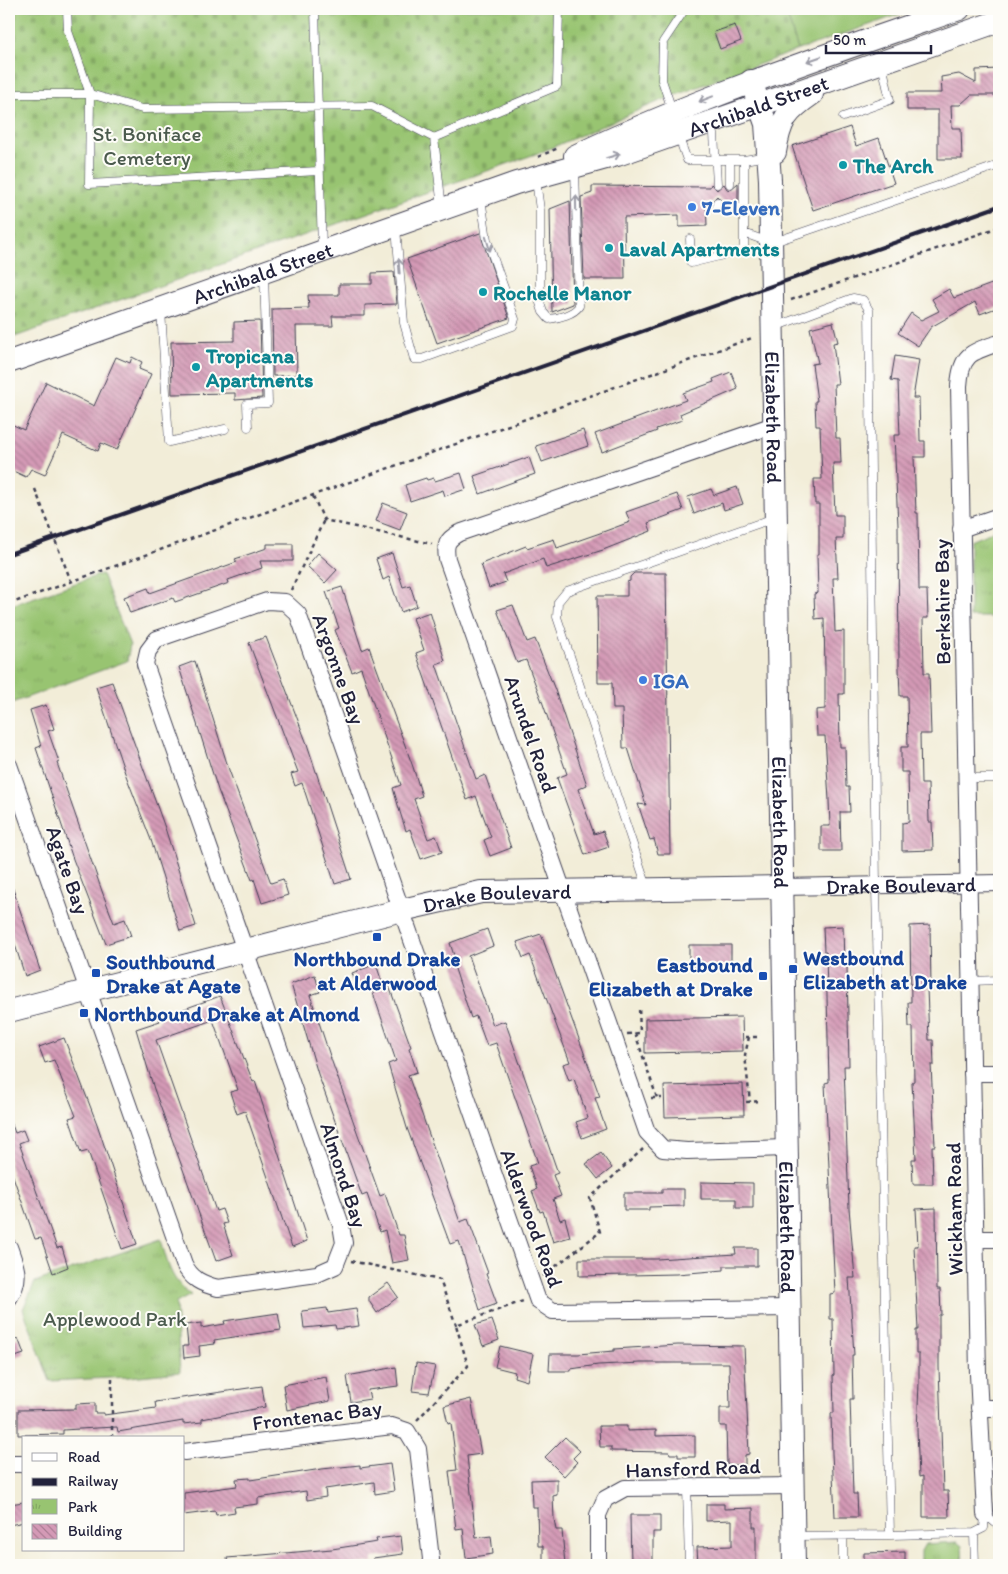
<svg xmlns="http://www.w3.org/2000/svg" width="1008" height="1574" font-family="Itim,sans-serif">
<defs>
<pattern id="cemetery-stones" width="16" height="16" patternUnits="userSpaceOnUse" patternTransform="scale(1.25)"><rect width="16" height="16" fill="#98c471"/><path d="M2 7V4a2 2 0 0 1 4 0v3zM10 15v-3a2 2 0 0 1 4 0v3z" fill="#83a863"/></pattern>
<pattern id="park-tufts" width="24" height="20" patternUnits="userSpaceOnUse" patternTransform="scale(1.25)"><rect width="24" height="20" fill="#98c471"/><path d="M3 7l-1-3M5 7V3M7 7l1-3M15 17l-1-3M17 17v-4M19 17l1-3" fill="none" stroke="#83a863"/></pattern>
<pattern id="building-back-hatch" width="6" height="6" patternUnits="userSpaceOnUse" patternTransform="scale(1.25)"><rect width="6" height="6" fill="#d49ab6"/><path d="M-1 5l2 2M0 0l6 6M5-1l2 2" fill="none" stroke="#ac7d95"/></pattern>
</defs>
<rect width="100%" height="100%" fill="#fdfcf7"/>
<filter id="ink" filterUnits="userSpaceOnUse"><feTurbulence type="fractalNoise" baseFrequency=".02" numOctaves="2"/><feDisplacementMap in="SourceGraphic" scale="10" xChannelSelector="R" yChannelSelector="G"/><feConvolveMatrix kernelMatrix="1 2 1 2 8 2 1 2 1" color-interpolation-filters="sRGB"/></filter>
<filter id="wash" filterUnits="userSpaceOnUse"><feTurbulence type="fractalNoise" baseFrequency=".0096" numOctaves="4" result="noise"/><feDisplacementMap in="SourceGraphic" scale="20" xChannelSelector="R" yChannelSelector="G"/><feGaussianBlur stdDeviation="1.12" result="paint"/><feColorMatrix in="noise" values="0 0 0 0 0 0 0 0 0 0 0 0 0 0 0 0 0 1.4 0 .05"/><feComposite in="paint" operator="in"/></filter>
<g filter="url(#wash)">
<rect width="100%" height="100%" fill="#f2edd8"/>
<path fill="#98c471" stroke="#5d7356" d="M785,9H915L798,50Z"/>
<path fill="url(#cemetery-stones)" stroke="#5d7356" d="M9,9H785L798,50L660,101L544,151L9,339Z"/>
<path fill="url(#park-tufts)" stroke="#5d7356" d="M999,529V617H970V541Z
M102,574L130,645L127,661L9,704V606Z
M161,1239C167,1262 171,1281 191,1295L176,1303L180,1372L129,1377L50,1381L23,1309L35,1282Z
M957,1542L962,1546L963,1565H921V1551L925,1544Z"/>
<g id="blocks">
<path fill="url(#building-back-hatch)" d="M735,25L741,41L720,49L714,32Z
M999,69V95H971L960,105H951L952,128H961L962,159H938V110H907V93H942L941,77L959,74L976,83V70Z
M850,127L856,146L879,138L894,183L813,210L792,146Z
M738,183V201L723,202L717,196L711,202H706L707,226L679,227V215L624,217L625,279H584L581,197L592,193V186L710,187L711,184L717,190L724,184L727,189L730,190Z
M570,201L573,304L552,312L550,209Z
M480,233L509,318L437,343L407,259Z
M394,272L397,304L365,305V316H332L333,326H296L297,375L273,376L272,309L309,308L308,295H339V284H372V273Z
M997,282L999,288L996,290L999,307L980,314L975,302L931,327L918,346L898,333L911,313L921,320L939,311L932,299L949,289L954,298Z
M260,321L262,398L235,400V393L172,394L171,342L234,341V322Z
M833,322L838,342L833,343L838,384H834L836,438H840L841,463H833L835,515H843V539H836L838,578H833L835,632L844,631V694H839L840,747H845L846,787H849L850,812H840L841,851H821V826H830L829,800L825,736H817L816,710L825,709V670L824,618L815,619L814,594L818,593L817,554H819V504H815L814,479H822L820,426H816L815,401H817L812,364L818,363L810,328Z
M895,356L919,360L913,398H919L920,441H925V457H914L916,513H918L919,590H927L928,618H923L924,673H929L931,734H920L921,784H928L929,822H932L933,850L902,851V823L909,822L908,772H901V747H908L907,696H900L899,668L898,526L894,435H900L899,411L898,381L891,380Z
M116,357L130,363L132,357L142,362L139,369L151,374L117,450L101,443L98,451L63,435L45,475L31,469L26,477L9,469V423L24,430L46,382L94,406Z
M731,372L738,389L680,414L682,420L656,429L657,431L602,452L595,434L686,400L683,393L714,382L713,379Z
M583,430L588,446L542,462L536,446Z
M529,457L535,474L480,494L474,476Z
M461,473L466,489L445,496L443,490L410,501L405,485L426,478L427,480L434,478L435,481Z
M737,487L743,504L724,510L722,503L694,514L688,497L711,489L714,495Z
M677,494L683,510L648,523L651,531L603,550L546,568L543,559L503,574L506,582L489,588L481,564L526,546L527,548L554,539L557,548L600,533L630,522L626,512Z
M383,503L407,512L400,530L376,521Z
M267,544H293V561H260L262,568L228,580L229,583L175,602L173,598L130,613L124,597L148,588L150,593L237,562L235,559L267,548Z
M318,553L337,570L325,583L307,566Z
M392,553L403,587L410,585L417,606L401,612L389,577L383,580L376,559Z
M634,573H666L670,854H658L654,839L650,840L638,804L646,805L628,748H623L622,709H613L612,683H598L597,596H627V582L630,581V577Z
M342,587L362,650L369,647L413,767L422,796L414,799L428,839L436,836L442,852L421,859L410,829L406,831L400,812L393,788L401,785L361,668L352,672L335,630L339,628L326,592Z
M513,605L527,642L535,639L555,690L587,785L578,789L594,834L603,831L609,847L585,855L557,778L567,774L543,704L526,660L517,663L497,610Z
M430,612L445,661L436,664L476,779L485,775L511,848L490,856L484,840L491,837L476,796L467,800L416,653L424,650L413,618Z
M266,637L307,744L351,879L335,884L302,783L295,786L291,774L298,772L249,643Z
M195,661L229,770L271,883L283,879L288,895L262,903L254,879L252,880L218,790L179,667Z
M112,682L165,828L196,926L180,931L151,840L125,773L96,687Z
M46,705L54,729L48,731L59,762L57,763L103,894L114,923L125,919L131,936L106,944L73,859L36,748L41,746L30,710Z
M10,880L40,970L25,976L9,926Z
M930,925L931,988H927L929,1040H933L934,1065H931L935,1146H932L933,1184H913L912,1159H916L912,1082L914,1081L913,1027H909L908,1002H911L910,926Z
M843,926L844,966H847L849,1066H844L849,1208L855,1278H849L854,1355H852L853,1399H850L853,1494H857L858,1517H835L832,1453L831,1413H834L833,1375H834L833,1319H830V1294L835,1293L825,1083L829,1082L826,952H824L823,927Z
M487,929L493,946L468,956L493,1025L505,1021L558,1173L553,1175L561,1196L553,1199L560,1220L565,1218L570,1237L553,1242L543,1211L540,1212L532,1191L537,1189L529,1166L538,1163L512,1089L496,1043L487,1046L476,1016L471,1018L454,966L457,965L450,943Z
M541,934L600,1097L595,1098L606,1129L582,1138L576,1122L588,1118L574,1079L569,1081L563,1064L570,1062L530,955L523,958L517,942Z
M689,945H731V967H689Z
M376,964L384,988L389,986L411,1047L409,1048L417,1072L408,1075L460,1222L468,1219L488,1273L486,1274L497,1304L480,1310L459,1241L450,1244L407,1128L388,1064L396,1061L370,984L358,989L352,973Z
M315,975L320,992L310,995L331,1059L380,1196L385,1194L399,1235H404L409,1260L392,1263L385,1230L380,1232L367,1194L362,1196L318,1074L291,984Z
M220,996L253,1082L255,1081L307,1241L292,1247L245,1111L237,1114L230,1092L238,1090L213,1020L156,1040L216,1211L222,1209L227,1223L223,1224L233,1255L216,1261L154,1089L136,1029L160,1021L159,1018Z
M742,1017L743,1051L645,1053V1019Z
M64,1038L97,1124L137,1244L122,1249L88,1151L81,1153L69,1118L76,1116L54,1060L45,1063L39,1047Z
M743,1084L744,1115L665,1117L664,1086Z
M10,1119L15,1133L23,1130L27,1140L19,1143L57,1248L62,1247L68,1267L53,1273L41,1238L35,1239L9,1165Z
M601,1153L612,1168L598,1179L586,1164Z
M701,1182L753,1183V1208H736V1199H701Z
M662,1189H684V1206L649,1207V1210H624V1193H662Z
M936,1208L937,1289H940L941,1315H939V1367L943,1491H948L949,1517H923V1476L919,1477L917,1430L919,1383V1354H916V1330H918L914,1246H918L916,1209Z
M735,1248H757V1266H724V1270L677,1274L579,1276V1259H657L704,1256L736,1254Z
M388,1283L398,1297L377,1313L369,1301V1297Z
M327,1308L328,1313L356,1309L359,1326L336,1329L335,1325L304,1328L302,1311Z
M278,1313L281,1330L214,1340L215,1344L199,1346L200,1356L184,1358L183,1346H188L186,1325L201,1323V1328L225,1324L224,1321Z
M492,1320L499,1340L483,1346L475,1325Z
M18,1338L24,1354L9,1359V1341Z
M678,1345L744,1346L749,1454L745,1455V1465H727L726,1426H720V1408H730L729,1363H641L598,1365L571,1369V1371H549L550,1354H578L614,1351V1349Z
M500,1346L533,1354L527,1381L514,1377L515,1372L495,1367Z
M416,1363L435,1366L429,1393L412,1391Z
M396,1367L398,1386L368,1390L370,1399L351,1402L347,1376Z
M326,1377L330,1401L287,1410L283,1385Z
M262,1386L265,1407L202,1419V1422L183,1424V1421L118,1432L117,1427L96,1428L63,1430V1434L18,1435V1410L76,1409V1404L95,1403V1413H104V1415L156,1408L155,1402Z
M471,1399L481,1454L467,1456L476,1538L491,1536L493,1554L466,1558L463,1528L456,1529L449,1471L457,1470L451,1423L448,1424L444,1406Z
M599,1426H627V1431L656,1430V1436L695,1435V1457H678V1454H670L669,1452L611,1451V1447H600Z
M565,1437L580,1451L573,1458L577,1462L564,1476L545,1457Z
M390,1464L394,1491L375,1494L374,1482L325,1489L326,1497L307,1500L306,1491L258,1498V1504L234,1507L235,1512L216,1515L215,1511L184,1515V1493L237,1486L236,1479L250,1478V1480L322,1469L360,1465V1468Z
M557,1479V1495L553,1496L554,1519L556,1530H562L565,1565H543V1546H538L537,1507H532L531,1480Z
M24,1502V1522L9,1525V1504Z
M706,1504H724V1509L753,1508V1527H756V1565H698L697,1547L732,1546V1520L706,1521Z
M630,1515H660V1532H653V1564H631Z
M401,1536L403,1554L373,1558V1562L348,1565H228L227,1558L332,1549L377,1542L376,1539Z
M905,1552V1565H864V1553Z"/>
</g>
</g>
<g filter="url(#ink)">
<use href="#blocks" fill-opacity="0" stroke="#414053" stroke-width="1"/>
<g fill="none" stroke-linecap="round" stroke-linejoin="round">
<g stroke="#414053" stroke-width="9">
<path id="lane" d="M67,9L68,31L90,94L89,184L318,171
M315,9L322,249
M9,94H90L142,109L372,106L434,138L557,86L559,9
M672,110L662,80L663,42L685,9
M843,117L890,100L882,64
M710,125L714,134L717,184
M678,135L687,160H744L767,156
M434,138L442,208
M744,160V233L771,243L999,165
M536,180L540,210V303L543,312L549,319C559,318 574,314 579,306L575,169
M730,184V161
M717,202V208H744
M396,228L404,323L414,359H422L513,326L515,319L487,240L481,198
M690,239L691,263L744,250V233
M161,310L169,442L225,429
M774,327L853,298L863,300L869,310L876,887L890,1535L795,1536
M248,427L247,404L268,403L264,274
M967,778H999
M647,887L557,617L558,602L567,591L774,518
M971,981L999,980
M687,1487L689,1565
M985,1514L999,1526
M974,1533L975,1565
M890,1535L974,1533L984,1528L985,1514
M843,1536V1565"/>
</g>
<g stroke="#414053" stroke-width="18">
<g id="street">
<path d="M774,425L459,533C446,540 445,545 447,559L647,1132L663,1149L687,1151L785,1148"/>
<path d="M961,529L999,516"/>
<path d="M9,765L184,1264C191,1279 202,1284 218,1288L317,1274L335,1266L344,1243L341,1225L145,664L148,651L157,639L267,601L285,602L298,614L538,1301L553,1311L789,1308"/>
<path id="s1" d="M781,887L999,883"/>
<path d="M972,1073H999"/>
<path d="M976,1239H999"/>
<path d="M9,1247C16,1267 22,1278 9,1298"/>
<path d="M979,1408H999"/>
<path d="M184,1452L392,1426L407,1431L418,1449L431,1559L430,1565"/>
<path d="M9,1464H24"/>
<path d="M985,1514L978,1374L959,386C961,354 971,352 999,343"/>
<path d="M598,1565V1515L605,1499L625,1488L793,1486"/>
</g>
</g>
<g stroke="#414053" stroke-width="24">
<g id="secondary">
<path id="s2" d="M751,81L766,124L770,180L794,1565"/>
<path d="M775,152C780,120 786,112 812,94"/>
<path d="M575,156C699,97 829,54 959,9"/>
<path id="s3" d="M9,362L516,183L617,155L999,21"/>
<path id="s4" d="M9,1011L402,910L481,892L781,887"/>
</g>
</g>
<path stroke="#414053" stroke-width="2.5" stroke-dasharray="4 4" stroke-linecap="butt" d="M538,157L558,148
M791,300L999,227
M35,489L71,581
M313,496L324,520L432,544
M291,590L324,520
M9,604L752,338
M635,1033L657,1098
M627,1034L640,1033L639,1007
M745,1037H758
M749,1037L745,1055L750,1102
M651,1098H662
M746,1102L760,1101
M351,1261L440,1280L456,1325
M543,1276L600,1232L590,1198L643,1149
M112,1378V1438
M417,1420L468,1366L456,1325L523,1301"/>
<use href="#lane" stroke="#fff" stroke-width="8"/>
<use href="#street" stroke="#fff" stroke-width="16"/>
<use href="#secondary" stroke="#fff" stroke-width="22"/>
<path stroke="#22223b" stroke-width="4" d="M9,554L999,206"/>
</g>
<defs><path id="oneway-shaft" d="M-6 0H5M1.5-3L5.5 0L1.5 3" fill="none" stroke-width="1.6" stroke-linecap="round" stroke-linejoin="round" transform="scale(1.25)"/></defs>
<g stroke="#9c9ca7">
<use href="#oneway-shaft" transform="translate(814 59) rotate(161)"/>
<use href="#oneway-shaft" transform="translate(706 99) rotate(159)"/>
<use href="#oneway-shaft" transform="translate(613 156) rotate(-17)"/>
<use href="#oneway-shaft" transform="translate(576 203) rotate(-91)"/>
<use href="#oneway-shaft" transform="translate(488 244) rotate(73)"/>
<use href="#oneway-shaft" transform="translate(399 266) rotate(-95)"/>
</g>
</g>
<g fill="#0f9aa8" stroke="#fdfcf7" stroke-width="2">
<circle cx="843" cy="165" r="5"/>
<circle cx="609" cy="248" r="5"/>
<circle cx="483" cy="292" r="5"/>
<circle cx="196" cy="367" r="5"/>
</g>
<g fill="#3f7fe0" stroke="#fdfcf7" stroke-width="2">
<circle cx="692" cy="207" r="5"/>
<circle cx="643" cy="680" r="5"/>
</g>
<g fill="#1a4fb4" stroke="#fdfcf7" stroke-width="2">
<rect x="372" y="932" width="10" height="10" rx="2.5"/>
<rect x="788" y="964" width="10" height="10" rx="2.5"/>
<rect x="91" y="968" width="10" height="10" rx="2.5"/>
<rect x="758" y="971" width="10" height="10" rx="2.5"/>
<rect x="79" y="1008" width="10" height="10" rx="2.5"/>
</g>
<g text-anchor="middle" dominant-baseline="central" stroke-width="4" stroke-linejoin="round" paint-order="stroke">
<g font-size="21" fill="#22223b" stroke="#fdfcf7">
<text stroke="none"><textPath href="#s3" startOffset="792">Archibald Street</textPath></text>
<text stroke="none"><textPath href="#s3" startOffset="269">Archibald Street</textPath></text>
<text stroke="none"><textPath href="#s2" startOffset="339">Elizabeth Road</textPath></text>
<text transform="translate(942 602) rotate(-91)">Berkshire Bay</text>
<text transform="translate(339 669) rotate(70)">Argonne Bay</text>
<text transform="translate(531 734) rotate(71)">Arundel Road</text>
<text stroke="none"><textPath href="#s2" startOffset="744">Elizabeth Road</textPath></text>
<text transform="translate(68 870) rotate(71)">Agate Bay</text>
<text stroke="none"><textPath href="#s1" startOffset="120">Drake Boulevard</textPath></text>
<text stroke="none"><textPath href="#s4" startOffset="502">Drake Boulevard</textPath></text>
<text transform="translate(344 1175) rotate(72)">Almond Bay</text>
<text transform="translate(954 1209) rotate(-91)">Wickham Road</text>
<text transform="translate(532 1218) rotate(70)">Alderwood Road</text>
<text stroke="none"><textPath href="#s2" startOffset="1149">Elizabeth Road</textPath></text>
<text transform="translate(317 1415) rotate(-7)">Frontenac Bay</text>
<text transform="translate(693 1468) rotate(-2)">Hansford Road</text>
</g>
<g font-size="21" fill="#4b5b4e" stroke="#fdfcf7">
<text x="147" y="133">St. Boniface<tspan x="147" dy="24">Cemetery</tspan></text>
<text x="115" y="1318">Applewood Park</text>
</g>
<g font-size="21" font-weight="bold" fill="#0d838f" stroke="#fdfcf7" text-anchor="start">
<text x="853" y="165">The Arch</text>
<text x="619" y="248">Laval Apartments</text>
<text x="493" y="292">Rochelle Manor</text>
<text x="206" y="355">Tropicana<tspan x="206" dy="24">Apartments</tspan></text>
</g>
<g font-size="21" font-weight="bold" fill="#366cbe" stroke="#fdfcf7" text-anchor="start">
<text x="702" y="207">7-Eleven</text>
<text x="653" y="680">IGA</text>
</g>
<g font-size="21" font-weight="bold" fill="#164399" stroke="#fdfcf7" text-anchor="start">
<text x="803" y="957">Westbound<tspan x="803" dy="24">Elizabeth at Drake</tspan></text>
<text x="377" y="958" text-anchor="middle">Northbound Drake<tspan x="377" dy="24">at Alderwood</tspan></text>
<text x="106" y="961">Southbound<tspan x="106" dy="24">Drake at Agate</tspan></text>
<text x="753" y="964" text-anchor="end">Eastbound<tspan x="753" dy="24">Elizabeth at Drake</tspan></text>
<text x="94" y="1013">Northbound Drake at Almond</text>
</g>
</g>
<rect width="1008" height="1574" fill="none" stroke="#fdfcf7" stroke-width="30"/>
<rect x="22" y="1436" width="162" height="115" fill="#fdfcf7" stroke="#a5a5ac"/>
<rect x="32" y="1453" width="25" height="8" fill="#ffffff" stroke="#a5a5ac"/>
<text x="68" y="1462" font-size="15" fill="#22223b">Road</text>
<rect x="32" y="1478" width="25" height="8" fill="#22223b" stroke="#a5a5ac"/>
<text x="68" y="1486" font-size="15" fill="#22223b">Railway</text>
<rect x="32" y="1499" width="25" height="15" fill="url(#park-tufts)" stroke="#a5a5ac"/>
<text x="68" y="1512" font-size="15" fill="#22223b">Park</text>
<rect x="32" y="1524" width="25" height="15" fill="url(#building-back-hatch)" stroke="#a5a5ac"/>
<text x="68" y="1536" font-size="15" fill="#22223b">Building</text>
<path d="M826 45v8h105v-8" fill="none" stroke="#22223b" stroke-width="2.5"/>
<text x="833" y="45" font-size="15" fill="#22223b" stroke="#fdfcf7" stroke-width="4" paint-order="stroke">50 m</text>
</svg>
